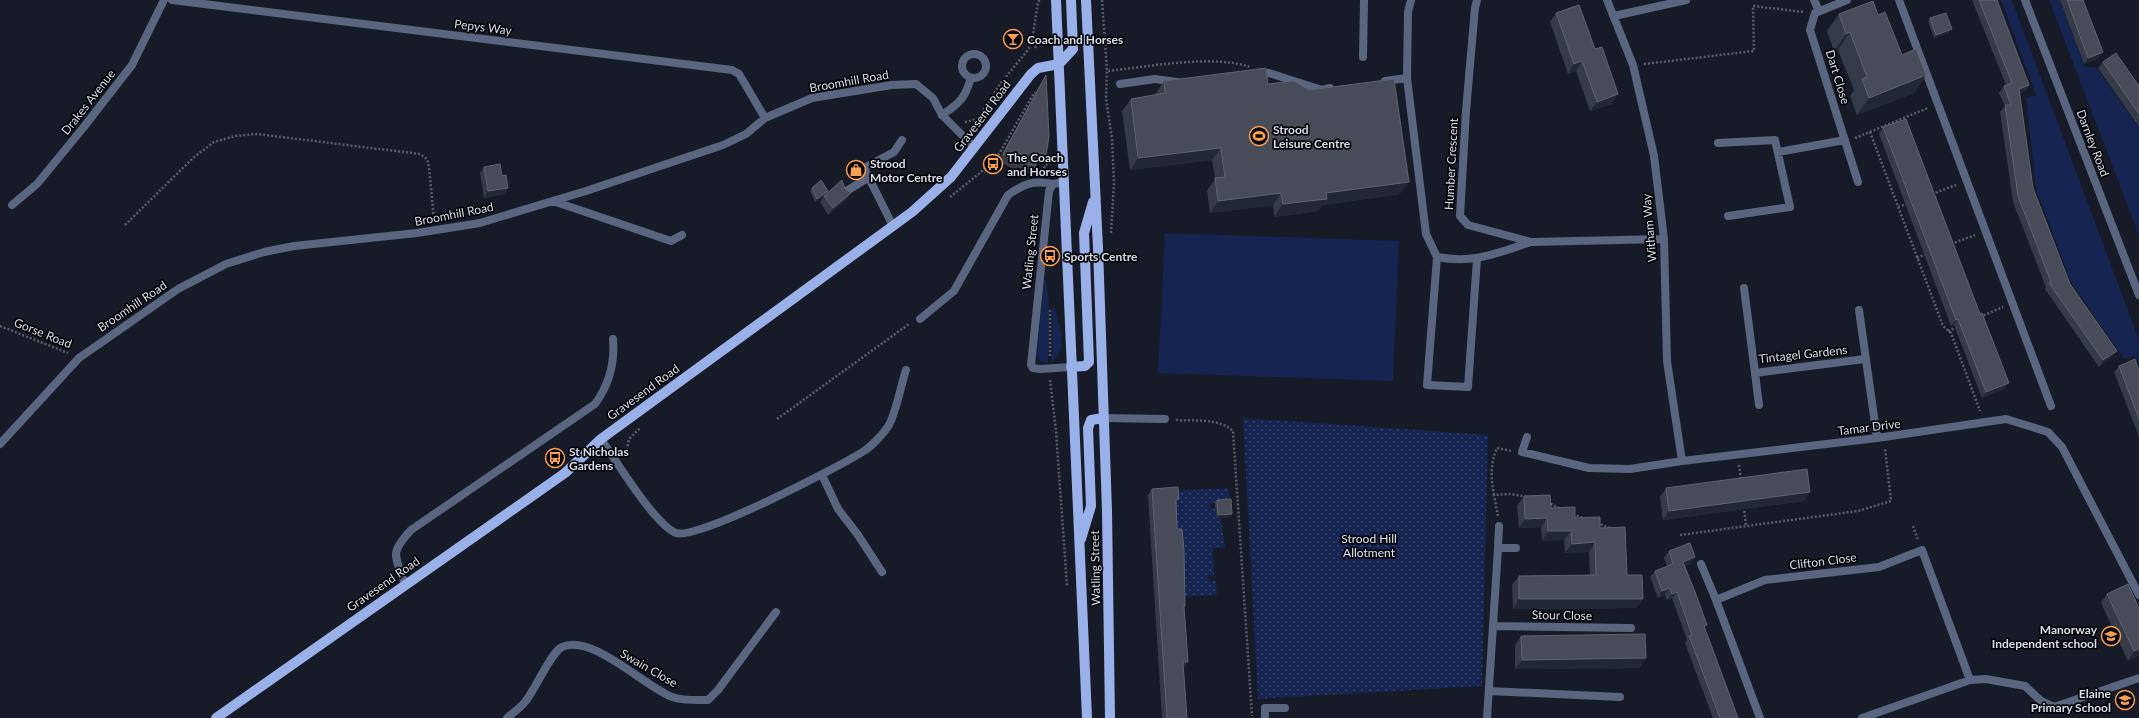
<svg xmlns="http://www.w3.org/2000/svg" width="2139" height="718" font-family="Lato,sans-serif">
<defs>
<pattern id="garden-dots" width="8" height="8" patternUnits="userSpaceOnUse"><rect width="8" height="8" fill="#152450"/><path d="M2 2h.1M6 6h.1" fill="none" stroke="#364369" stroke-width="1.8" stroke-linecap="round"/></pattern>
</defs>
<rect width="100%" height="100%" fill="#161b27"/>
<path fill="#152450" d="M2001,0H2012L2139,340V363L2136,355L2124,359L2071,282L2036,189L2026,98L2036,95Z
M2049,0H2060L2085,67H2096L2139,128V235Z
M1165,233L1399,241L1393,381L1158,373Z
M1044,278C1052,287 1048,348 1048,363L1040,361L1037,354Z
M1052,307L1055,308C1059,327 1069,349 1052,362Z"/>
<path fill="url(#garden-dots)" d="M1243,418L1488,435L1482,686L1258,699Z
M1228,488L1231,502L1209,504L1210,508H1215L1216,518L1221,517L1225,548H1213L1214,575L1208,576L1209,581H1216L1217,595L1181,597L1169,536L1174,491Z"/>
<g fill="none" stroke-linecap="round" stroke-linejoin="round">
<path stroke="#5a5e69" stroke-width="2.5" stroke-dasharray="2 2" stroke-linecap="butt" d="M1102,0L1107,71
M1036,48L1032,41L1038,2L1040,0
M1644,64L1754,51L1753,6L1804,12
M965,122L978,119L1000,84L1028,50L1032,41
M1870,132L1943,326L1951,333L1980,411
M1855,138L1928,108
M1043,172L1045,165L1050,163L1049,161
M1932,194L1956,185
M950,197L980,173L999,154L1034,93H1039
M1898,207L1907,204
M125,225L193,158L214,142L235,136L257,134L420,154L427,159L429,167L434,220
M1111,233L1114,183L1112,139L1106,98L1107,71C1146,67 1214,54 1250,67
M1951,244L1975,235
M1917,258L1926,254
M1050,310V357
M1980,317L2003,307
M0,326L68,353
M1948,331L1957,327
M1050,380L1056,431L1067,586
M777,419L909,324
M1176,420C1194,421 1219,418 1233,431L1252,716
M626,454L629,439L640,428
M1739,465L1741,480
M1494,495C1491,478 1490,464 1497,448L1512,451
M1547,502L1563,510
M1744,507L1746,526
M1573,514L1585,519
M1498,516L1494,495L1510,494L1529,497
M1597,523L1610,528
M1913,526L1918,540
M1680,535L1858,511L1891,501L1885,448"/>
<path stroke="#5a657f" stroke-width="8" d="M1411,0L1408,12L1407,78L1426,234L1437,257C1474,264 1497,253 1531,242
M1814,0L1819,11
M962 66a12 12 0 1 1 24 0a12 12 0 1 1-24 0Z
M1363,57L1364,0
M1256,75L1269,73L1322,90L1330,88
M1385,81L1407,78
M1120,84L1155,79L1177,82
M942,115C960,103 965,98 971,78
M845,192L869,177
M893,226L864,168L894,152L902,140
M1437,257L1427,385L1468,387L1477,259
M920,319L954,291L1008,195C1024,184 1032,180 1053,184
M1103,418L1165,419
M858,535L882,572
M405,584C395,555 389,554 411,530L595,404C609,385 615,363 613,339
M1265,718V708H1285"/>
<path stroke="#5a657f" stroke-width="8" d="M172,0L732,70L739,74L765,118
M1477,0L1475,8L1466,111L1460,216L1468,225L1531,242L1664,239
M1607,0L1633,65L1654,156L1664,239L1667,361L1682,461
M1847,0L1815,13L1810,30L1858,182
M1899,0L2051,406
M1614,16L1686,0
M1718,143L1775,140L1790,207L1728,216
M1778,152L1845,140
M1065,182L1053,184L1049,191L1031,365L1033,368L1040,369L1071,367
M553,201L671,241L682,235
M12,205L37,184L83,128L132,65L164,0
M1744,288L1755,373L1865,359
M1859,310L1877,438
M1755,373L1759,405
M1527,437L1522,452L1589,468L1630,469L1682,461L1877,438L2006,419L2048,432L2062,447L2139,595
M601,439C615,459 655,525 676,533C698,540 839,467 864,451C872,446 884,433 889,425C896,412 901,385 906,370
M0,444L79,358L178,289L226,264L264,252L294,246L417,233L480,223L586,191L723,145L746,134L765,118L812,98L892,85L916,84L933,98L942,115L975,148
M822,475L838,509L858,535
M1498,548L1499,526
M1701,564L1716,600
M1493,626L1631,628
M1489,691L1620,697
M507,718C513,713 520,708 525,702C535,690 551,652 562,647C591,633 644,686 672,697C684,701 696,700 708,700L718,690L776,612
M1487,718L1498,548H1516
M1760,718L1716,600L1765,580L1879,567L1922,550L1970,680
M1862,718L1970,680L1986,679L2025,686L2041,701L2054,707L2139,678"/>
<path stroke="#5a657f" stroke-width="8" d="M2025,0L2139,295"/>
<path stroke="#99b0e8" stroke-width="10" d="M1056,0L1087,718
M1086,0L1098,248L1107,511L1110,718
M1059,64L1073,49L1071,0
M1071,367L1085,366L1089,362L1084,233L1093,202
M1081,539L1091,506L1088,428L1091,420L1103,418
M216,718L565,473L601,439L912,212L951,177L1031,74L1038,68L1059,64"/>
</g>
<path fill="#363b48" d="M1972,0H1997L2029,85L2025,91L2020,94L2033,188L2070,284L2112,357L2099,367L2045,289L2046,287L2013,202L2000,112L2005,106L1999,93L2004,86L2006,85Z
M2060,0H2083L2103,52L2098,58L2084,64Z
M1556,13L1595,49L1612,104L1590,111L1576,71L1568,74L1550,22Z
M1839,14L1878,15L1902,55L1926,75L1914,93L1857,115L1850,96L1854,90L1838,50L1834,51L1827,31Z
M1930,18L1949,33L1934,38L1928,21Z
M2103,62L2139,86V127L2098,68Z
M1046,75V155L1042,162L1038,160L1030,174L1017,167L1015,170L998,161L1042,81Z
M1164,81L1268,84L1400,194L1323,205L1318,211L1274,217L1273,205L1210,213L1207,191L1215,179L1212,160L1130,170L1122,111L1131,99L1156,95V93Z
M1883,127L1980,314L2004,389L1982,398L1954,325L1951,326L1879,134Z
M484,167L502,176L508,188L504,194L484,198L480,173Z
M812,188L828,191L826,194L815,202L810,191Z
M824,196L847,199L828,215L820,202Z
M2119,366L2139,371V437L2114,372Z
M1666,488L1810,492L1804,501L1663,520L1660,497Z
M1152,489L1176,504L1177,529L1185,606L1184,608L1183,668L1187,718H1162L1148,495Z
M1524,496L1551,508L1600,528L1627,575L1643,599L1636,608L1513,609L1512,585L1519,576L1590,575L1589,552L1565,553L1564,540L1542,541L1541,527L1519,528L1517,506Z
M1217,500L1232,514L1229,517L1216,518L1215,503Z
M1669,551L1691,564L1684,566L1705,628L1738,718H1713L1685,643L1687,640L1672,598L1667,600L1665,595L1658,598L1650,577L1655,571L1667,566L1664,558Z
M2107,594L2139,608V655L2128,661L2101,603Z
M1521,636L1646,658L1639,668L1515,669V645Z"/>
<path fill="#222734" d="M1952,29L1949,33L1934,38L1936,35Z
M1850,32L1838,50L1834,51L1846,34Z
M2103,52L2098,58L2084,64L2088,58Z
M1582,61L1576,71L1568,74L1574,64Z
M1926,75L1914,93L1857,115L1869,98Z
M2029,85L2025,91L2015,96L2019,89Z
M1618,94L1612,104L1590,111L1597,102Z
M1221,148L1212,160L1130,170L1138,158Z
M1409,182L1400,194L1323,205L1318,211L1274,217L1283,204L1326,193Z
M508,188L504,194L484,198L488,191Z
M828,191L826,194L815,202L817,199Z
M851,193L847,199L828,215L833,208Z
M1281,193L1273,205L1210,213L1218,201Z
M1958,319L1954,325L1951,326L1956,320Z
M2117,351L2112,357L2099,367L2103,360Z
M2009,383L2004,389L1982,398L1986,392Z
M1810,492L1804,501L1663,520L1669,511Z
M1232,514L1229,517L1216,518L1218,515Z
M1547,518L1541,527L1519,528L1525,519Z
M1548,531H1571L1564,540L1542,541Z
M1595,542L1589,552L1565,553L1572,544Z
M1695,557L1691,564L1678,569L1683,562Z
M1670,588L1665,595L1658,598L1662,591Z
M1677,592L1672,598L1667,600L1672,594Z
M1519,599H1643L1636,608L1513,609Z
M2139,649V655L2128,661L2134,651Z
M1646,658L1639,668L1515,669L1522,660Z
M1183,662H1188L1184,668Z"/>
<path fill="#484c59" stroke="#5e636e" d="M1979,0H1997L2029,85L2019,89L2033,188L2070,284L2117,351L2103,360L2049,283L2051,282L2018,196L2005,105H2011L2004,86L2012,83Z
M2067,0H2083L2103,52L2088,58Z
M1873,1L1878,15L1885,12L1902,55L1916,49L1926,75L1869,98L1862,79L1867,77L1850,32L1846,34L1839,14Z
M1579,5L1595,49L1602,47L1618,94L1597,102L1582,61L1574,64L1556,13Z
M1946,13L1952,29L1936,35L1930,18Z
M2116,53L2139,86V114L2103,62Z
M1266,68L1268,84L1294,81L1309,90L1394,79L1409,182L1326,193L1327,199L1283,204L1281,193L1218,201L1215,178L1225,177L1221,148L1138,158L1131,99L1165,93L1164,81Z
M1046,75L1049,137L1046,155L1042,153L1034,168L1021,160L1019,163L1003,154Z
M1906,119L1980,314L1982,313L2009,383L1986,392L1958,319L1956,320L1883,127Z
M500,164L502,176L506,175L508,188L488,191L484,167Z
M821,180L828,191L817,199L812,188Z
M842,180L845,189L851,193L833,208L824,196Z
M2135,359L2139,371V419L2119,366Z
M1807,469L1810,492L1669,511L1666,488Z
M1178,487L1179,499L1176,500L1177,529H1182L1184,550L1185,606H1184L1188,662H1183L1187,718H1167L1152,489Z
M1550,495L1551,508L1575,507V518L1600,517V528L1625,527L1627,575H1642L1643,599H1519V576L1596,575L1595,542L1572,544L1571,531H1548L1547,518L1525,519L1524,496Z
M1231,499L1232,514L1218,515L1217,500Z
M1690,543L1695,557L1683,562L1695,592L1707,625L1704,626L1738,718H1720L1689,636L1692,635L1677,592L1672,594L1670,588L1662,591L1655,571L1673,564L1669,551Z
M2128,584L2139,608V649L2134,651L2107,594Z
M1645,634L1646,658L1522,660L1521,636Z"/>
<defs>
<g id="bar-ring" transform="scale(1)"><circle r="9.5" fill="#04060a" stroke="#fc9e52" stroke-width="1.5"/><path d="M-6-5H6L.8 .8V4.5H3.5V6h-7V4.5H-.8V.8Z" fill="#fc9e52"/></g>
<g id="stadium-ring" transform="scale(1)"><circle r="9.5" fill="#04060a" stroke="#fc9e52" stroke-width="1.5"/><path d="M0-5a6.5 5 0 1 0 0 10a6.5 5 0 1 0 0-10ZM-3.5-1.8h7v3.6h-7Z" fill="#fc9e52"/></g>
<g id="bus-ring" transform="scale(1)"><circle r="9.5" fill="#04060a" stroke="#fc9e52" stroke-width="1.5"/><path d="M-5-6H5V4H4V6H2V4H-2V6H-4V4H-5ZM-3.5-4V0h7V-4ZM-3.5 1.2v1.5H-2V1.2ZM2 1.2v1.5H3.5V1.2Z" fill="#fc9e52"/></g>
<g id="shop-ring" transform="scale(1)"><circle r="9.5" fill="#04060a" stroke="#fc9e52" stroke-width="1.5"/><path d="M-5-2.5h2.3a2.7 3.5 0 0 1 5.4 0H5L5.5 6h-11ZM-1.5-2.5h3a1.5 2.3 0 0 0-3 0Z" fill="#fc9e52"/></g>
<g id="school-ring" transform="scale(1)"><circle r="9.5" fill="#04060a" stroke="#fc9e52" stroke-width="1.5"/><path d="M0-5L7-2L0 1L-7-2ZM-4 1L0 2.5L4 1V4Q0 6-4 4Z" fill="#fc9e52"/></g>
</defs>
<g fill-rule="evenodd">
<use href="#bar-ring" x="1013" y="39"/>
<use href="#stadium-ring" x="1259" y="136"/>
<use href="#bus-ring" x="993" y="164"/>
<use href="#shop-ring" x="856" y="170"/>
<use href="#bus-ring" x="1050" y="256"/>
<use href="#bus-ring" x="555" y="458"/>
<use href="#school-ring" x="2111" y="636"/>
<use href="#school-ring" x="2125" y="700"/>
</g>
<g text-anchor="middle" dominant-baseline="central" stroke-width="3.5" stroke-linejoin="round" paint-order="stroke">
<g font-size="12" fill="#d8dce4" stroke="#04060a">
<text transform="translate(483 27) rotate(7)">Pepys Way</text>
<text transform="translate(1838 77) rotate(73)">Dart Close</text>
<text transform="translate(849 81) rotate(-10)">Broomhill Road</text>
<text transform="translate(88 102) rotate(-52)">Drakes Avenue</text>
<text transform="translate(982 116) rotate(-53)">Gravesend Road</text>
<text transform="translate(2093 143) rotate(69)">Darnley Road</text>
<text transform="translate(1451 164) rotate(-87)">Humber Crescent</text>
<text transform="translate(454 214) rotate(-11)">Broomhill Road</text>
<text transform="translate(1649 228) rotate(-95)">Witham Way</text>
<text transform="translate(1030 252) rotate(-84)">Watling Street</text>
<text transform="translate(132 306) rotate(-34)">Broomhill Road</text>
<text transform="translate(43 333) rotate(22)">Gorse Road</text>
<text transform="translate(1803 354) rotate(-6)">Tintagel Gardens</text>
<text transform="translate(643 392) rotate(-36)">Gravesend Road</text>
<text transform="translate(1869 427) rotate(-7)">Tamar Drive</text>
<text transform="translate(1823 561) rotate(-7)">Clifton Close</text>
<text transform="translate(1095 568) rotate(-91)">Watling Street</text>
<text transform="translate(383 584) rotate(-35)">Gravesend Road</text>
<text transform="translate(1562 615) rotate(1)">Stour Close</text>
<text transform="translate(649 668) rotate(30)">Swain Close</text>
</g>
<g font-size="12" font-weight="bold" fill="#d8dce4" stroke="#04060a" text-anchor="start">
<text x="1027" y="39">Coach and Horses</text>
<text x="1273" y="129">Strood<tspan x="1273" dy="14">Leisure Centre</tspan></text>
<text x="1007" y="157">The Coach<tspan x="1007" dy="14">and Horses</tspan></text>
<text x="870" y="163">Strood<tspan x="870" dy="14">Motor Centre</tspan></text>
<text x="1064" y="256">Sports Centre</text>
<text x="569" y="451">St Nicholas<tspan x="569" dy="14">Gardens</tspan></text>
<text x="2097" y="629" text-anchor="end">Manorway<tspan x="2097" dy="14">Independent school</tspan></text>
<text x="2111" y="693" text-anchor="end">Elaine<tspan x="2111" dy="14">Primary School</tspan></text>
</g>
<g font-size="12" fill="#dce4f6" stroke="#04060a">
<text x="1369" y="538">Strood Hill<tspan x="1369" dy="14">Allotment</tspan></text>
</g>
</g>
</svg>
